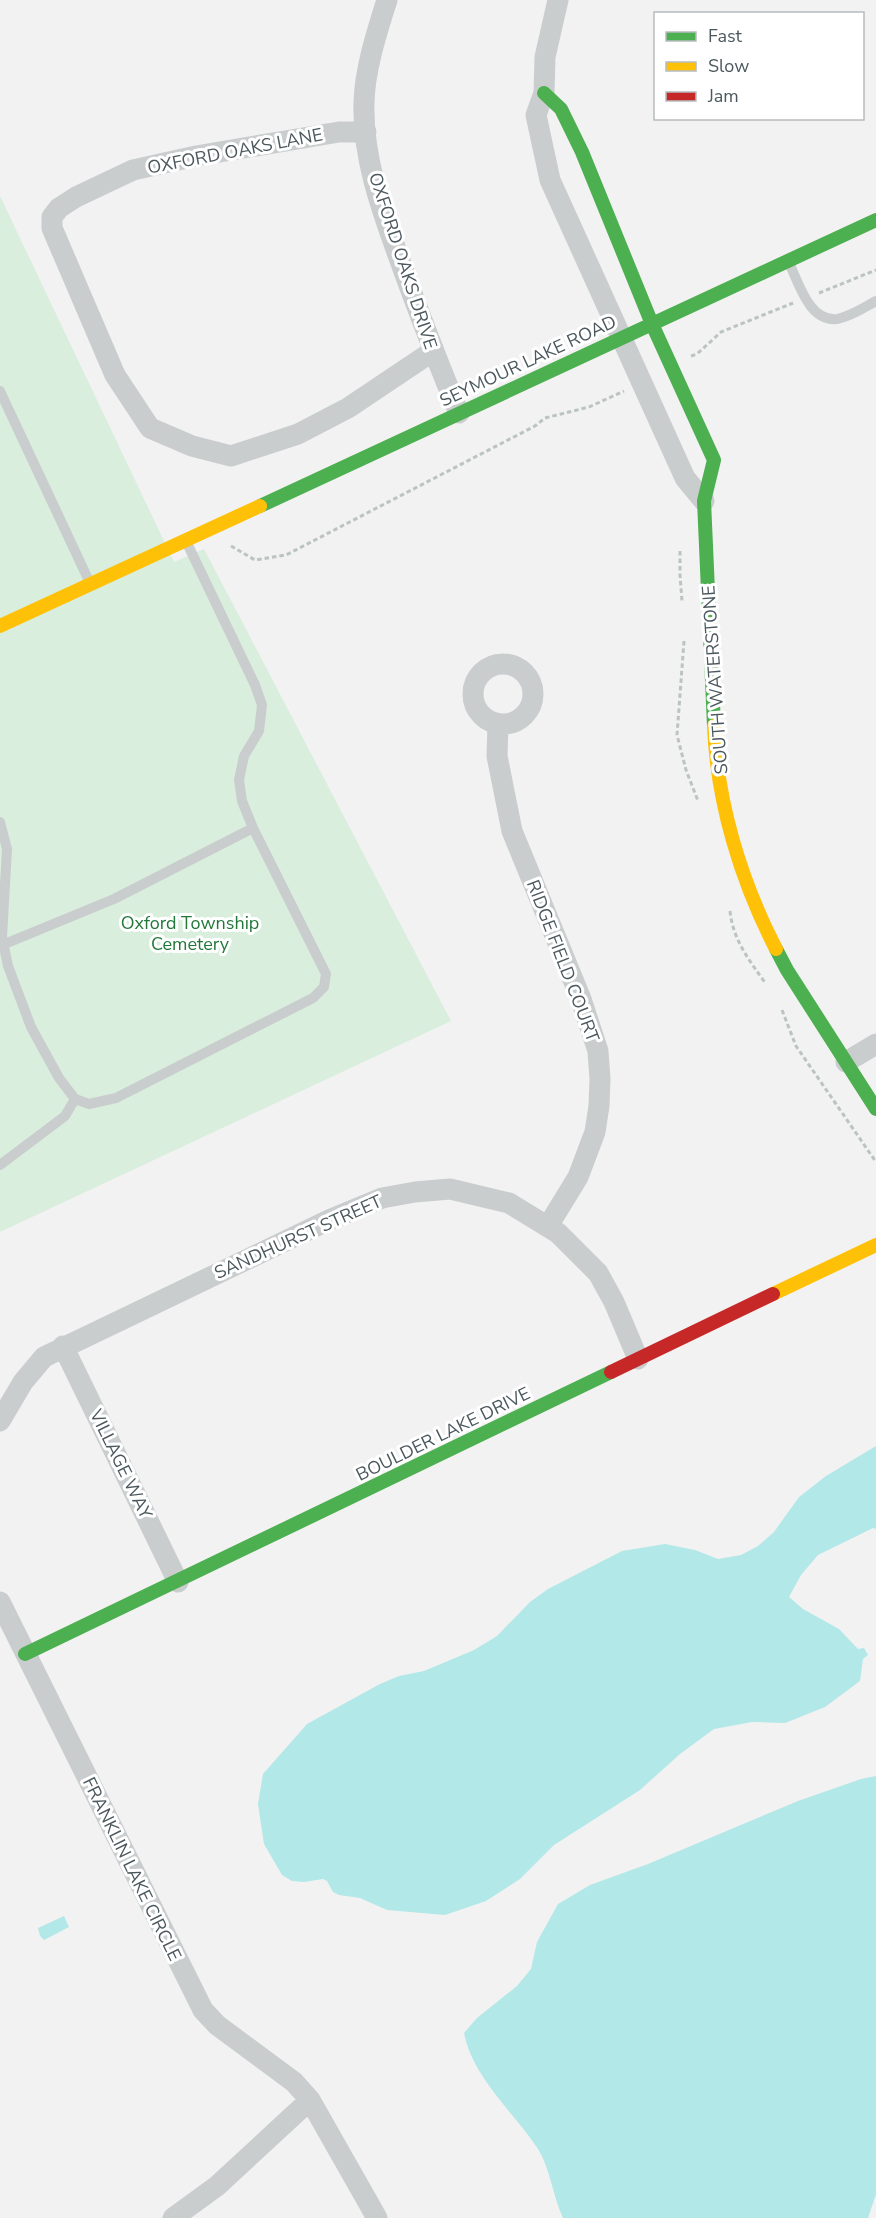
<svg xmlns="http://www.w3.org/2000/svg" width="876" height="2218" font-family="'Nunito Sans',sans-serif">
<rect width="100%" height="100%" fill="#f2f2f2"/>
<path fill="#d9eedd" d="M0,196L174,562L204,549L451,1021L0,1232Z"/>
<path fill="#b2e8e7" d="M876,1446V1529L873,1528L818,1555L801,1575L789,1597L803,1609L839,1629L858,1649L864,1648L868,1655L863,1659L860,1681L825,1707L785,1723L752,1722L714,1729L680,1754L640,1790L554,1845L520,1879L486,1901L445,1915L387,1910L360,1898L339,1895L333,1892L327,1881L323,1879L304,1882L292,1881L282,1875L264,1844L258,1804L263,1774L307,1724L380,1684L399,1676L424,1671L474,1650L497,1636L530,1602L548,1589L622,1551L665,1544L695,1550L718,1559L741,1555L758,1546L774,1532L799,1497L826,1476Z
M876,1776V2194L868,2218H563C553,2197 550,2168 538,2149C513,2111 473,2078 464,2033L477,2018L517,1986L531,1969L537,1942L558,1904L590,1885L648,1864L798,1801L861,1779Z
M64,1916L69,1927L44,1940L40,1936L38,1928Z"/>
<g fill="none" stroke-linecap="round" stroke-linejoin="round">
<path stroke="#bbc4bf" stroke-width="3" stroke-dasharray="4.5 3" stroke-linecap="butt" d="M819,293L876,270
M691,356L697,354L721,332L793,303
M231,546L255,560L286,555L535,426L545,418L589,407L624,391
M680,551V575L682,601
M684,641L677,735L686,770L698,801
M730,911C733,940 749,960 766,984
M782,1010L796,1046L876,1162"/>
<path stroke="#cacdce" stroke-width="10" d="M789,263C799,283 809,322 837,319C850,317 865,307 876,301
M0,391L89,581
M0,822L7,849L2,937L8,966L31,1027L59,1078L75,1099L89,1104L116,1098L313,998L324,987L326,974L253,828L242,801L239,780L244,756L259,731L262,705L255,685L186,541
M0,946L114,899L253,828
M0,1165L65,1116L75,1099"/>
<path stroke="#cacdce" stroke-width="21" d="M387,0C377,32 365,68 364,102C362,160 384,216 403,269C421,318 439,366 459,413
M558,0L545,57L544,93L536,115L550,180L685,478L704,501
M366,132H339L196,156L133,170L76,197L59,208L52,217V228L115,375L150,428L192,446L231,456L298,434L348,408L433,351
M473 694a30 30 0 1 1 60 0a30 30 0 1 1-60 0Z
M498,724L497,756L512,831L581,999L598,1051L600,1079L599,1106L595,1132L578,1177L548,1226
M846,1062L876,1044
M63,1346L178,1582
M0,1421L23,1382L44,1357L329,1220L382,1198L415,1192L450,1189L509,1203L558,1233L598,1273L614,1302L638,1359
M0,1602L203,2010L217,2025L294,2082L310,2100L377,2218
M173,2218L217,2186L310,2100"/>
<path stroke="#4caf50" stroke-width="14" d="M544,93L561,109L582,152L652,324L714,460L704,501L714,726
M260,506L876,220
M776,949L787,970L876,1109
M25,1654L611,1372"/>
<path stroke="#ffc107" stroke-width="14" d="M0,626L260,506
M714,726C717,803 741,881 776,949
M773,1294L876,1245"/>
<path stroke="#c62828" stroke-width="14" d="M611,1372L773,1294"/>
</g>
<g text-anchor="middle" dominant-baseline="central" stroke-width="6" stroke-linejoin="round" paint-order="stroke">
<g font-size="18" fill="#4b585d" stroke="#fff">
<text transform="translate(235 151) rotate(-11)">OXFORD OAKS LANE</text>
<text transform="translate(403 261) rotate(72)">OXFORD OAKS DRIVE</text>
<text transform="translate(528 361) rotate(-25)">SEYMOUR LAKE ROAD</text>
<text transform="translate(715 680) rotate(-94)">SOUTH WATERSTONE</text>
<text transform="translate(563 961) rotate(69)">RIDGE FIELD COURT</text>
<text transform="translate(298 1237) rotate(-24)">SANDHURST STREET</text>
<text transform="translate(443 1434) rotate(-26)">BOULDER LAKE DRIVE</text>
<text transform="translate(121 1464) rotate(64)">VILLAGE WAY</text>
<text transform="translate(132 1869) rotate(64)">FRANKLIN LAKE CIRCLE</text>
</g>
<g font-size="18" fill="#227839" stroke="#fff">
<text x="190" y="923">Oxford Township<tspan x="190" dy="21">Cemetery</tspan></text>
</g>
</g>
<rect x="654" y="12" width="210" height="108" fill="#ffffff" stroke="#b7bcbe" stroke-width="1.5"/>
<rect x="666" y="32" width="30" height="9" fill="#4caf50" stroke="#b7bcbe" stroke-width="1.5"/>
<text x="708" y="42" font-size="18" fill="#4b585d">Fast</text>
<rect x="666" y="62" width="30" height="9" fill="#ffc107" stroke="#b7bcbe" stroke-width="1.5"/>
<text x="708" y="72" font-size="18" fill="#4b585d">Slow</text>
<rect x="666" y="92" width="30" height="9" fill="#c62828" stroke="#b7bcbe" stroke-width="1.5"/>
<text x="708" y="102" font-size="18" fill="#4b585d">Jam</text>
</svg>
